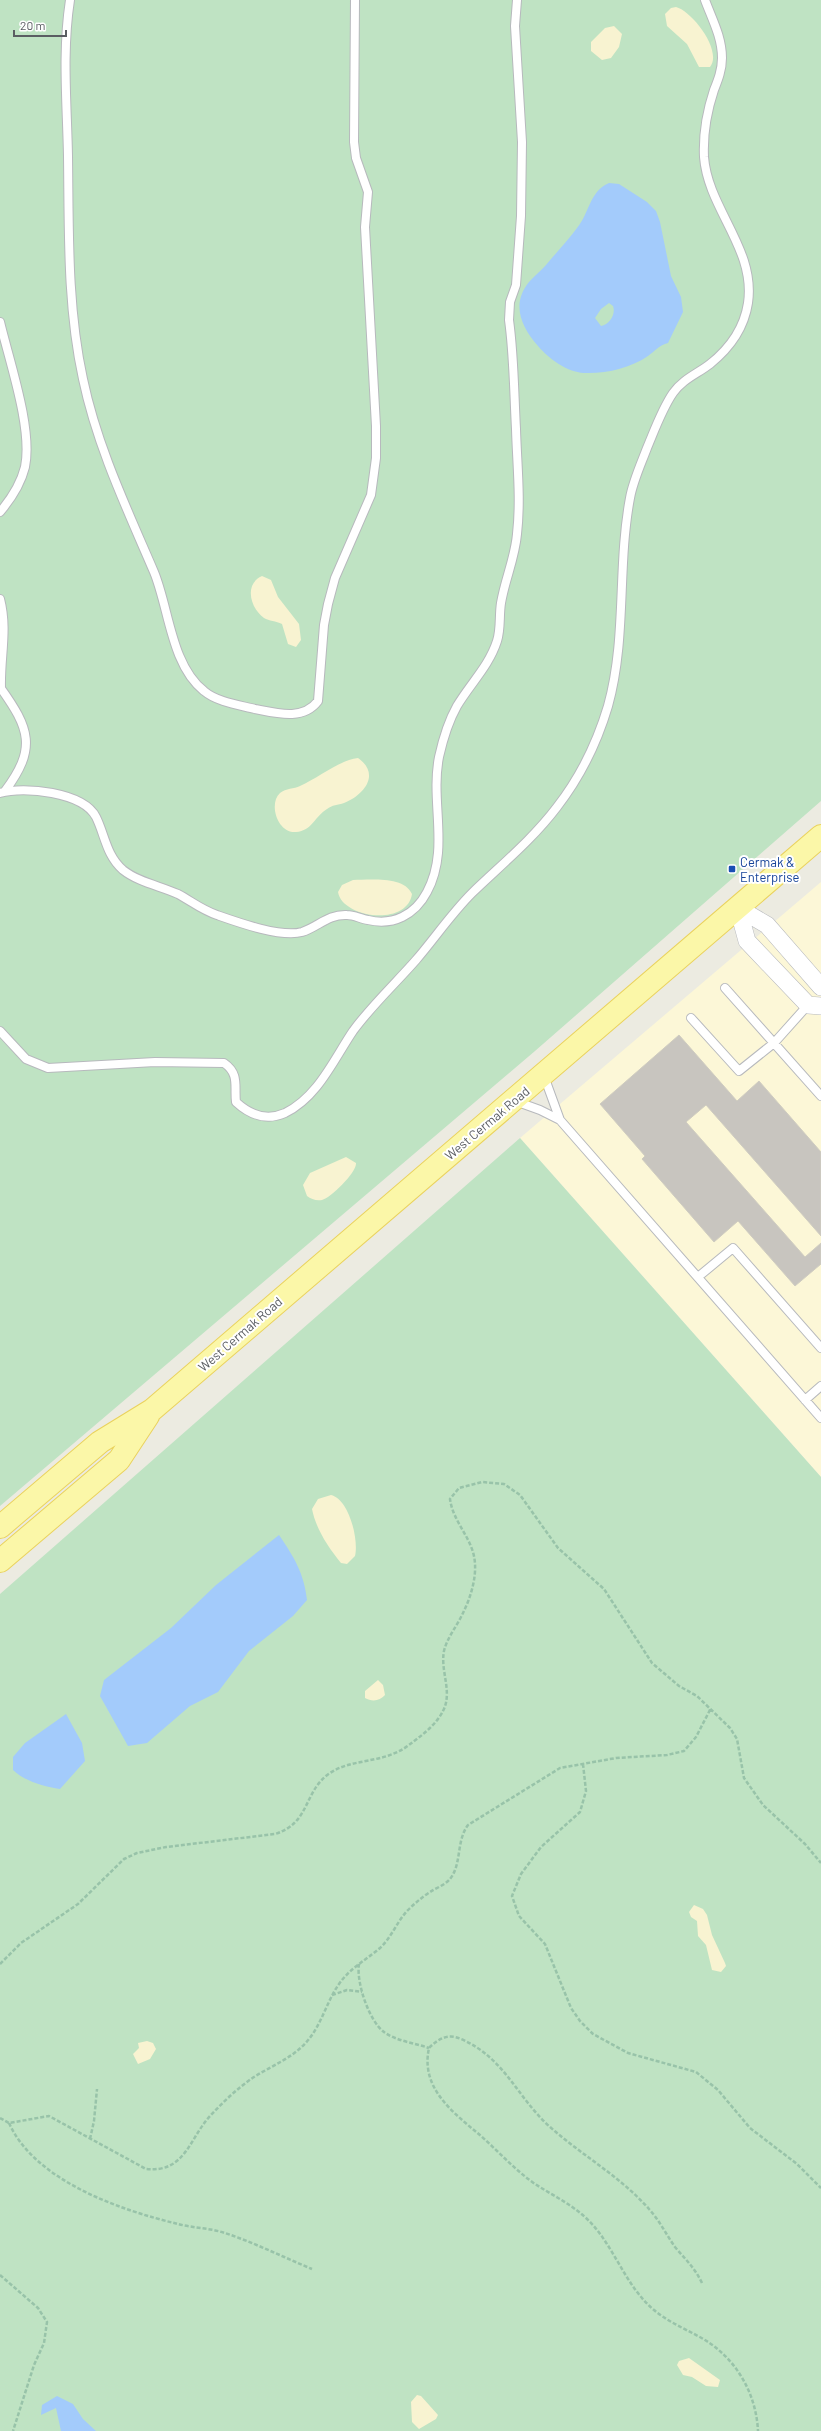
<svg xmlns="http://www.w3.org/2000/svg" width="821" height="2431" font-family="Barlow,sans-serif">
<rect width="100%" height="100%" fill="#ecebe1"/>
<path fill="#fcf7d7" d="M821,882V1477L520,1138Z"/>
<path fill="#bfe3c3" d="M0,0H821V801L535,1051L0,1506Z
M520,1138L821,1477V2431H0V1594Z"/>
<path fill="#f8f3d1" d="M676,7C692,11 723,51 710,67H699L687,44L667,26L665,14L671,8Z
M614,26L622,34L619,47L611,58L602,60L591,51V42L605,28Z
M262,576L271,580L278,597L299,624L301,640L296,647L288,644L282,624C276,621 269,621 264,618C250,608 244,584 262,576Z
M358,758C381,774 364,795 344,803C338,805 332,805 327,809C315,816 312,831 296,832C278,834 268,804 280,793C286,788 294,789 300,786C318,778 340,760 358,758Z
M353,880C370,880 404,876 412,894C407,927 342,918 338,892L342,885Z
M346,1157L356,1163C357,1172 331,1198 322,1200C316,1201 311,1199 307,1196L303,1185L310,1173Z
M331,1495C349,1499 359,1540 355,1556L347,1564L341,1563C328,1547 316,1529 312,1509L318,1499Z
M378,1680L383,1685L385,1695C380,1701 372,1702 365,1698V1691Z
M694,1905L703,1909L707,1915L712,1935L725,1963L726,1966L721,1972L712,1970L706,1945L698,1936L697,1921L691,1917L689,1912Z
M147,2041L153,2043L156,2049L150,2059L138,2064L133,2054L139,2048L138,2043Z
M689,2358L720,2380L718,2387L706,2386L692,2377L683,2375L677,2365L679,2361Z
M417,2395L421,2396L438,2415L436,2419L419,2429L412,2422L411,2402Z"/>
<path fill="#a3cbfb" fill-rule="evenodd" d="M609,183L619,184L647,202L656,211L660,222L671,276L681,297L683,312L668,343C659,345 655,351 648,356C631,368 605,374 584,373C567,372 549,359 538,346C521,327 511,304 529,282C534,276 541,271 546,265C556,253 568,240 577,228C590,212 589,192 609,183ZM609,303L613,306C616,314 610,324 601,326L595,318L601,309Z
M279,1535C294,1557 304,1573 307,1600L293,1616L249,1651L218,1692L190,1706L147,1743L128,1746L100,1696L104,1680L171,1628L216,1585Z
M66,1714L82,1743L85,1761L60,1789C43,1786 26,1782 13,1770V1757L25,1743Z
M57,2396L73,2404L83,2419L96,2431H61L56,2408L41,2415L42,2405Z"/>
<path fill="#c8c5bf" stroke="#d0cdc0" d="M679,1035L737,1101L759,1081L821,1152V1236L706,1105L686,1122L805,1257L821,1243V1264L795,1286L738,1221L714,1242L642,1159L645,1156L600,1104Z"/>
<g fill="none" stroke-linecap="round" stroke-linejoin="round">
<g stroke="#b7b9bd" stroke-width="10">
<path id="service" d="M70,0C62,52 67,103 68,156C69,230 67,306 83,379C97,446 127,509 154,572C169,608 171,665 204,691C217,702 239,705 255,709C276,713 303,721 318,701L324,625L328,604L335,578L371,495L376,458V426L365,227L368,192L356,158L354,142L355,0
M0,322C9,360 33,429 25,467C21,483 11,499 0,512
M0,599C8,630 0,657 1,688
M0,687C30,729 37,748 5,791
M0,793C24,786 83,792 96,817C105,835 106,855 123,870C138,882 160,886 178,894C191,901 202,910 217,915C237,922 281,938 302,932C318,927 328,914 347,915C354,915 361,919 368,920C393,926 415,915 427,892C450,849 430,803 439,757C443,739 448,722 457,706C470,684 489,666 497,641C501,629 499,615 501,603C505,579 515,558 517,534C521,499 517,464 516,429C514,393 514,356 509,320L510,302L516,285L521,216L522,142L515,26L517,0
M725,988L821,1096
M691,1018L739,1071L774,1043L808,1005
M0,1031L26,1059L48,1068L155,1062L224,1063C240,1074 234,1087 236,1102C250,1115 267,1121 285,1113C318,1097 334,1059 353,1031C372,1005 395,984 416,960C435,938 451,914 472,893C501,865 532,840 557,807C581,776 597,743 608,706C627,638 617,567 630,498C633,481 641,464 647,448C655,429 662,409 673,393C683,379 697,374 710,364C730,348 744,329 748,303C756,249 708,209 704,157C703,135 707,111 714,90C718,80 722,70 722,58C722,37 712,19 705,0
M544,1076L560,1120
M515,1101L540,1110L560,1120L821,1418
M698,1277L733,1248L821,1348
M805,1400L821,1386"/>
</g>
<g stroke="#b7b9bd" stroke-width="18">
<path id="minor" d="M738,908L747,941L808,1005L821,1006
M738,908L767,925L821,987"/>
</g>
<g stroke="#ead25d" stroke-width="24">
<path id="primary" d="M0,1527L100,1442L152,1410L821,836
M0,1561L119,1460L148,1416"/>
</g>
<path stroke="#98c3a9" stroke-width="2.5" stroke-dasharray="4 2" stroke-linecap="butt" d="M583,1764L586,1791L580,1812L541,1847L521,1874L512,1896L519,1916L545,1944L571,2008L580,2021L593,2034L628,2053L696,2072L718,2090L750,2128L797,2164L821,2188
M0,1964L21,1943L78,1904L124,1859L137,1853L166,1847L275,1834C311,1823 303,1791 330,1773C352,1758 384,1764 409,1745C421,1736 436,1725 443,1711C453,1692 440,1671 444,1651C447,1638 457,1626 463,1613C470,1599 476,1580 475,1564C474,1539 453,1523 450,1499L459,1488L482,1482L504,1484L520,1495L558,1548L604,1589L652,1663L679,1686L697,1696L730,1728L737,1739L744,1778L763,1805L805,1844L821,1863
M359,1964C356,1982 369,2021 384,2032C396,2041 415,2043 429,2048
M332,1995L347,1990L362,1992
M0,2118L9,2123L49,2116L146,2169C186,2173 189,2138 211,2115C224,2101 239,2087 254,2077C273,2065 295,2057 309,2039C322,2023 327,2001 339,1984C350,1968 366,1960 380,1948C391,1938 397,1922 407,1911C414,1904 421,1898 430,1892C436,1888 445,1885 450,1879C462,1864 456,1841 468,1825L560,1768L616,1758L667,1755L684,1751L696,1737L711,1708
M9,2123C35,2181 120,2210 178,2224C193,2228 210,2228 225,2233C255,2243 283,2257 312,2269
M90,2139L94,2121L97,2089
M0,2275L38,2308L47,2322L44,2343L34,2365L13,2431
M702,2283C695,2268 685,2259 675,2247C666,2234 659,2220 649,2209C620,2176 581,2155 549,2126C516,2096 505,2058 461,2039C448,2033 438,2039 429,2048C420,2089 454,2113 481,2136C499,2152 515,2170 535,2184C552,2195 571,2204 586,2218C614,2244 624,2285 654,2310C667,2321 683,2328 698,2336C734,2355 756,2391 758,2431"/>
<use href="#service" stroke="#fff" stroke-width="8"/>
<use href="#minor" stroke="#fff" stroke-width="17"/>
<use href="#primary" stroke="#fbf7a8" stroke-width="22"/>
</g>
<rect fill="#1a4fb4" stroke="#fff" stroke-width="1.5" x="728" y="865" width="8" height="8" rx="2"/>
<g text-anchor="middle" dominant-baseline="central" stroke-width="4" stroke-linejoin="round" paint-order="stroke">
<g font-size="13" fill="#164399" stroke="#fff" text-anchor="start">
<text x="740" y="862">Cermak &amp;<tspan x="740" dy="15">Enterprise</tspan></text>
</g>
<g font-size="13" fill="#5a5d62" stroke="#fff">
<text transform="translate(487 1123) rotate(-40)">West Cermak Road</text>
<text transform="translate(240 1334) rotate(-41)">West Cermak Road</text>
</g>
</g>
<path d="M14 30v6h52v-6" fill="none" stroke="#5a5d62" stroke-width="2"/>
<text x="20" y="30" font-size="12" fill="#5a5d62" stroke="#ffffff" stroke-width="3" paint-order="stroke">20 m</text>
</svg>
